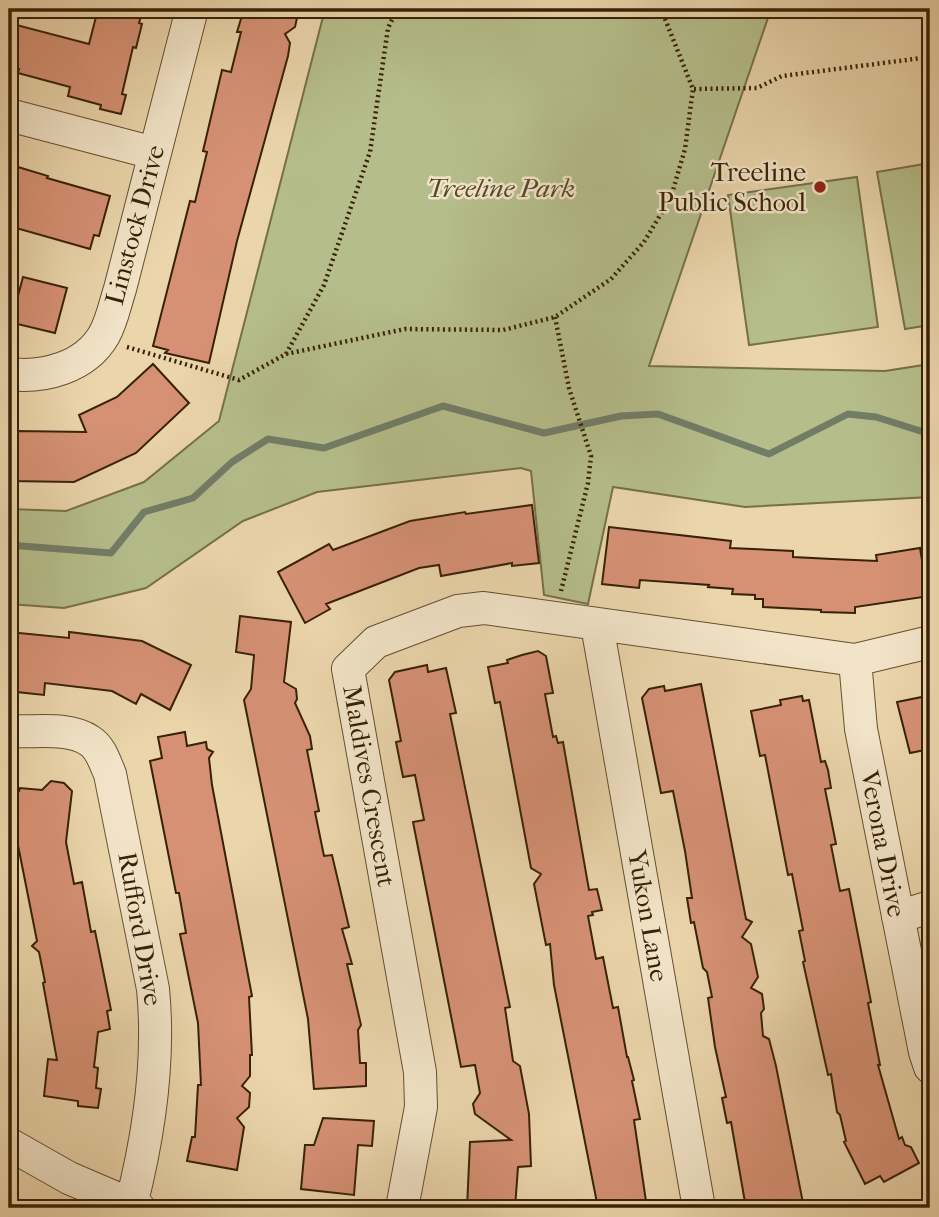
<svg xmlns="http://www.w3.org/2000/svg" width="939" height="1217" font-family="'IM FELL French Canon',serif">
<rect width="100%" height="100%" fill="#ebd5ab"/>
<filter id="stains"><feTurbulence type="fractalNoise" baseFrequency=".00286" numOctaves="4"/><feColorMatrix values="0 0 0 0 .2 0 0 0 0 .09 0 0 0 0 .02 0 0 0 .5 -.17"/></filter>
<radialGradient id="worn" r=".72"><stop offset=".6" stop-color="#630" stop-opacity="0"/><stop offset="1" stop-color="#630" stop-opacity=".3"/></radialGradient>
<path fill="#b5be8b" stroke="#767049" stroke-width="2" d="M325,9H771L649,366L885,371L930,364V497L745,507L613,487L588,604L544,595L531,471L521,468L317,492L243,521L146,588L64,608L9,604V509L66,511L144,482L219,421Z
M930,163V325L905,329L877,172Z
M857,177L878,327L749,345L728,195Z"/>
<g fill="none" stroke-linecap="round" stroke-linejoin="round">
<path stroke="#727d68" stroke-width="7" d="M9,545L111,553L144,512L193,498L232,462L268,439L324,448L443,406L544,433L621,416L658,414L769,454L848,414L876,417L930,434"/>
</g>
<path fill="#d69175" stroke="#382207" stroke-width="2" d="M98,9H143L139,23L142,24L136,48L133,47L122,94L126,95L121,114L100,109L101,105L68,96L70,87L18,73L19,69L9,66V23L89,44Z
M244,9H299L295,27L285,34L290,43L288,56L237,241L209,363L165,353L168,350L153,346L190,201L195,202L207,152L203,151L222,70L231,72L241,32H237Z
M18,167L48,176L47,178L110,196L99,236L94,235L90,249L9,226V175L16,177Z
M23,277L67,288L55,333L9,322V293L18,296Z
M153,364L189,403L136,453L74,482L9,481V435H18V431L86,432L79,415L117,397Z
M532,505L539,563L512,566V563L441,576L439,565L419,568L326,604L330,609L305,623L278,572L329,544L333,550L410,521L465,512L466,514Z
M609,527L731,541L730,548L793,551V557L832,559L877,561L876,555L920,548L922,560L930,558V596L855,607V613L821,612V610L763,607V599H755V595L732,594L733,589L708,587L709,585L640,580L639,588L602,584Z
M240,616L291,622L284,682L296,689L297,699L295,703L310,736L312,749L307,750L319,811L315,812L324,856L332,855L349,927L342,929L352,964H347L361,1025L358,1030L360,1063H366V1086L314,1089L308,1019L244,700L251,689L254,655L236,652Z
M9,632L69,638V632L142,641L191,665L170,710L141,694L136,704L112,691L45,683L44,695L17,692L18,683L9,682Z
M538,651L546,656L553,693L545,694L553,737L556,736L558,743L563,742L589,890L597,889L602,910L592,912L593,915L588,916L596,959L603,957L613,1008L618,1007L627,1057H628L634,1080L632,1081L640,1119L634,1120L647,1208H598L554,985L550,944L546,945L534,884L541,874L531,868L500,702L495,703L488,667L508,663L507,660L522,655Z
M427,665L428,672L446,668L456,713L450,714L510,1007L505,1008L513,1061L520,1066L529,1114L531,1166L518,1167L515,1208H467L470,1142L511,1140L475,1114L473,1104L480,1093L475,1065L461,1067L413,822L424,820L415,775L403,777L396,742L401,741L389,680L395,672Z
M701,684L746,919L752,922L742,937L751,944L758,977L751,988L762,994L764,1009L761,1013L763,1036L769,1039L776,1066L804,1208H746L731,1122L727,1123L722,1098L726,1097L715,1047L708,998L712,997L707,972L703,968L694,922L691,923L687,898H692L685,851L673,791L661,793L642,698L649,689L664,686L665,691Z
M802,696L803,701L809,700L821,762L825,761L828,770L831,788L825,789L836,844L831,845L840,891L849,889L871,1002L868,1003L880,1065H878L899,1139L902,1137L905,1145L911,1147L919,1163L884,1182L880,1176L865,1184L844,1142L846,1141L840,1115L837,1112L831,1074L828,1075L803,962L805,961L799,931L803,930L792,874L788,875L765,755L760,756L751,711L781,705L780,700Z
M922,697L924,702L930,701V749L910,753L897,702Z
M185,732L187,746L206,742L207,749L213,752L209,758L212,785L252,996L249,997L252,1055H250V1076L242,1086L250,1093L249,1107L237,1118L244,1127L237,1170L187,1161L192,1137H195L198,1085H201L198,1023L180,934L186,933L179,893H176L150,761L162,758L158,737Z
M51,781L64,783L72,791L66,842L74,884L82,882L91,932L95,931L111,1010L107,1011L110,1029L98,1032L94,1067L98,1068L96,1088L101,1089L98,1108L78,1106V1101L44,1096L48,1059L57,1060L43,983L45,982L39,952L32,946L37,941L9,800V789L19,791L20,788L42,790Z
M323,1118L374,1121L372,1146L358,1145L354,1195L301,1189L305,1145H314Z"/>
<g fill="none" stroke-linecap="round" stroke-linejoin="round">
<g stroke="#654f30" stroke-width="34">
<path id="minor" d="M9,115L154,153
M9,374C43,378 85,368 104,335C112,321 115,304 120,289L192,9
M597,625L699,1208
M855,660L861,729L925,1052L930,1067
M9,731C34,733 68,726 90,741C101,748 105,763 110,774L153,989C160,1061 149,1135 131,1205
M898,917L930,907
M9,1144L69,1178L139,1208
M402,1208L421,1107L420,1072L348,669L376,642L458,611L484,608L855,660L930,642"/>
</g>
<path stroke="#382207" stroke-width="4.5" stroke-dasharray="2 3.5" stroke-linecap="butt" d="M694,89L757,88L782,76L930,57
M555,317L569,388L591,456L588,483L561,591
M127,347L239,380L286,354L405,329L503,330L555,317L611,279L644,242L671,197L685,149L693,89L661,9
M286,354L324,285L370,152L388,28L397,9"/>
<use href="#minor" stroke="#f2e4c8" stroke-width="32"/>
</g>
<circle fill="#8f2418" stroke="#f2e4c8" stroke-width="2.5" cx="820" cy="187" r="7"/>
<g text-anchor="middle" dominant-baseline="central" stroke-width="5" stroke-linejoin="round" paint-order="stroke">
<g font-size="26" fill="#382207" stroke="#f2e4c8" text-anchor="end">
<text x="806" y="172">Treeline<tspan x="806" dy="30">Public School</tspan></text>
</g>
<g font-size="26" font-style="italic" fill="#574928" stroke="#f2e4c8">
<text x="501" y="188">Treeline Park</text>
</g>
<g font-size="26" fill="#382207" stroke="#f2e4c8">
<text transform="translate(135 225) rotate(-75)">Linstock Drive</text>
<text transform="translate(369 786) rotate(80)">Maldives Crescent</text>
<text transform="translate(883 844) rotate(79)">Verona Drive</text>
<text transform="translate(648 916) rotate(80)">Yukon Lane</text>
<text transform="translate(140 929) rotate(80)">Rufford Drive</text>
</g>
</g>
<rect width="939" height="1217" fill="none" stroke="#ebd5ab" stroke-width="35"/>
<rect x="10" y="10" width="918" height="1196" fill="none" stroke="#382207" stroke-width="3.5"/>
<rect x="18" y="18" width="904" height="1182" fill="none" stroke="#382207" stroke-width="2"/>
<rect width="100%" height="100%" filter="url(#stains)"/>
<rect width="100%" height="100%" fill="url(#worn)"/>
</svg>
